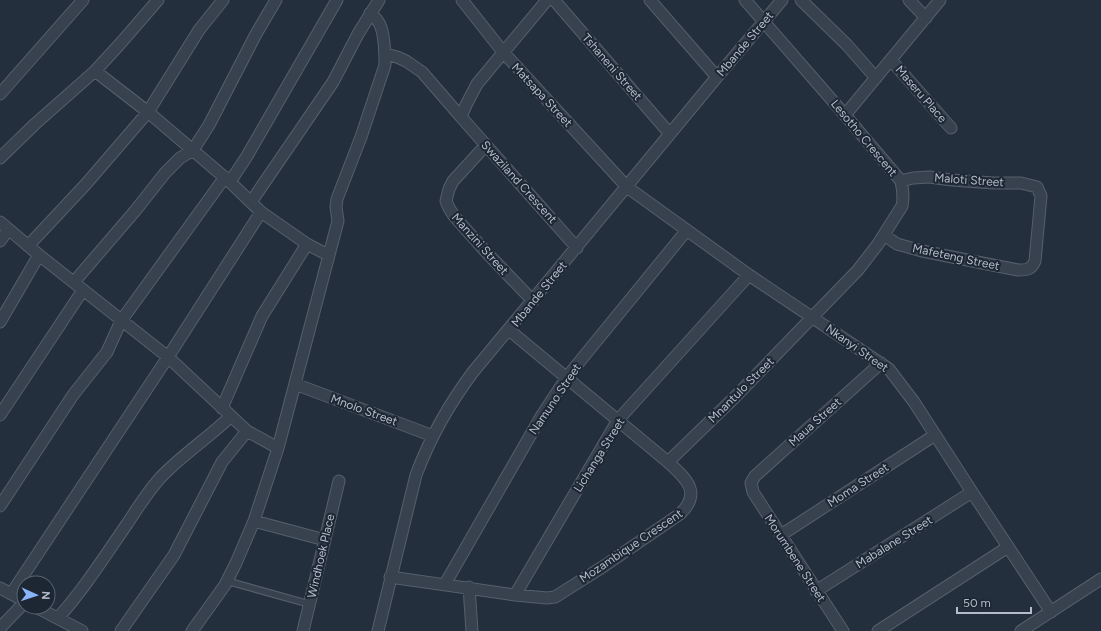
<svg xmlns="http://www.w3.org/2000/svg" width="1101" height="631" font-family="Figtree,sans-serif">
<rect width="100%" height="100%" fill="#242f3e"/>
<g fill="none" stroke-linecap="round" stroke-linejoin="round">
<g stroke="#565f6c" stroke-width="8">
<path id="service" d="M227,581L309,604"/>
</g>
<g stroke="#565f6c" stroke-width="13">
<path id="minor" d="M462,0L503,52L627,187L749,275L889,369L914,402L972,492L1051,612
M547,0L477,84L466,105L461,117L577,248
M554,0L670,134
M650,0L717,77
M801,0L847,45L876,78
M909,0L926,18
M385,54L397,57L406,61L422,72L461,117
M891,60L951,128
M95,71L148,112L230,182L261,212L307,244L328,255
M0,94L83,0
M845,115L940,0
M486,145L453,181L449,189L446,201L449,208L454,216L487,253L533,301
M0,158L35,124L95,71L119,45L158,0
M230,182L247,156L337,0
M251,202L333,82L358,34L379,0
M0,222L39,255L168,357L247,431L278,448
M884,235L897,244L922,251L1018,270C1027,270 1031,270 1035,261L1041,196L1037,187L1021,183H993L952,180L929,177L913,178L901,181
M0,241L8,230
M28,246L86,184L148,112L199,30L223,0
M74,282L135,211L165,173L180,158L193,150L209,125L256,34L276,0
M0,322L39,255
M295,384L433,436
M222,408L262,316L307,244
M0,415L83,290
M668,462L736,396L858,270L878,244L902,206C904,197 903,190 901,181L845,115L745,0
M0,506L73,395L107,352L121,321L225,177
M254,521L325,540
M781,535L935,435
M390,577L515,595L547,598L555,597L604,566L680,514C703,492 685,478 668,462L509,330
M445,584L542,415L567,377L687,230
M469,587L472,631
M0,588L17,597
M816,591L972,492
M11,594L168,357L261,212
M515,595L618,420L749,275
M36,607L82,631
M58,618C84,589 105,556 127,524C137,509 148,491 161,477C182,455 208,438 230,417
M0,628L24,603
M121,631L174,555L222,462L247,431
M192,631L225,585L236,563L254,521L278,448L338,221L336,207L337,199L361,137L385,65C385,54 385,33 379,23C377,19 373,16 370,13
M303,631L339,481
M378,631L416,475C430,438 449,404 473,372L717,77L782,0
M843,631L753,492L751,483L755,476L881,363
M878,631L1008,547
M1021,631L1101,579"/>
</g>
<use href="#service" stroke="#38414e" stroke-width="5.5"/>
<use href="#minor" stroke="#38414e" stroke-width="11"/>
</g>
<g text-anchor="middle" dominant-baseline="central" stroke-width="4" stroke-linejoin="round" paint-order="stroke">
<g font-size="12" fill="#b4bcc9" stroke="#1d2633">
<text transform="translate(745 44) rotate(-50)">Mbande Street</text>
<text transform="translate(612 67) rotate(49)">Tshaneni Street</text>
<text transform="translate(921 94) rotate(49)">Maseru Place</text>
<text transform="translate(542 95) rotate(47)">Matsapa Street</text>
<text transform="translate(864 138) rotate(50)">Lesotho Crescent</text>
<text transform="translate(969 180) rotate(4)">Maloti Street</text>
<text transform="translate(519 182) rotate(48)">Swaziland Crescent</text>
<text transform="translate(480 244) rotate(48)">Manzini Street</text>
<text transform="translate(956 257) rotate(12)">Mafeteng Street</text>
<text transform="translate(539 294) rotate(-51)">Mbande Street</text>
<text transform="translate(857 348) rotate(35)">Nkanyi Street</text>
<text transform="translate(741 390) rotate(-45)">Mnantulo Street</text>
<text transform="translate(555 399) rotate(-56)">Namuno Street</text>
<text transform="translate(364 410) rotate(20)">Mnolo Street</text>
<text transform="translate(815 422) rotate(-42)">Maua Street</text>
<text transform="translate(599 455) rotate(-58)">Lichanga Street</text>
<text transform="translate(858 485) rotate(-33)">Moma Street</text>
<text transform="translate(894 542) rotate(-32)">Mabalane Street</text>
<text transform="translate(631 546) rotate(-34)">Mozambique Crescent</text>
<text transform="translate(321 556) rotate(-77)">Windhoek Place</text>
<text transform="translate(795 558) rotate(57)">Morumbene Street</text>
</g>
</g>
<g transform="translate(36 595) rotate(93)"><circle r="19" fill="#1d2633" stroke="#59626f"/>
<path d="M0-3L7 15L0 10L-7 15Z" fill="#8ab4f8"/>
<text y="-6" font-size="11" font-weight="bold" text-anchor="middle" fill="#b4bcc9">N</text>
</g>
<path d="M957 607v6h74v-6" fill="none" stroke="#b4bcc9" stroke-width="2"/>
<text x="963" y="607" font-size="12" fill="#b4bcc9" stroke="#1d2633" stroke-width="3" paint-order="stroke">50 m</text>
</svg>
